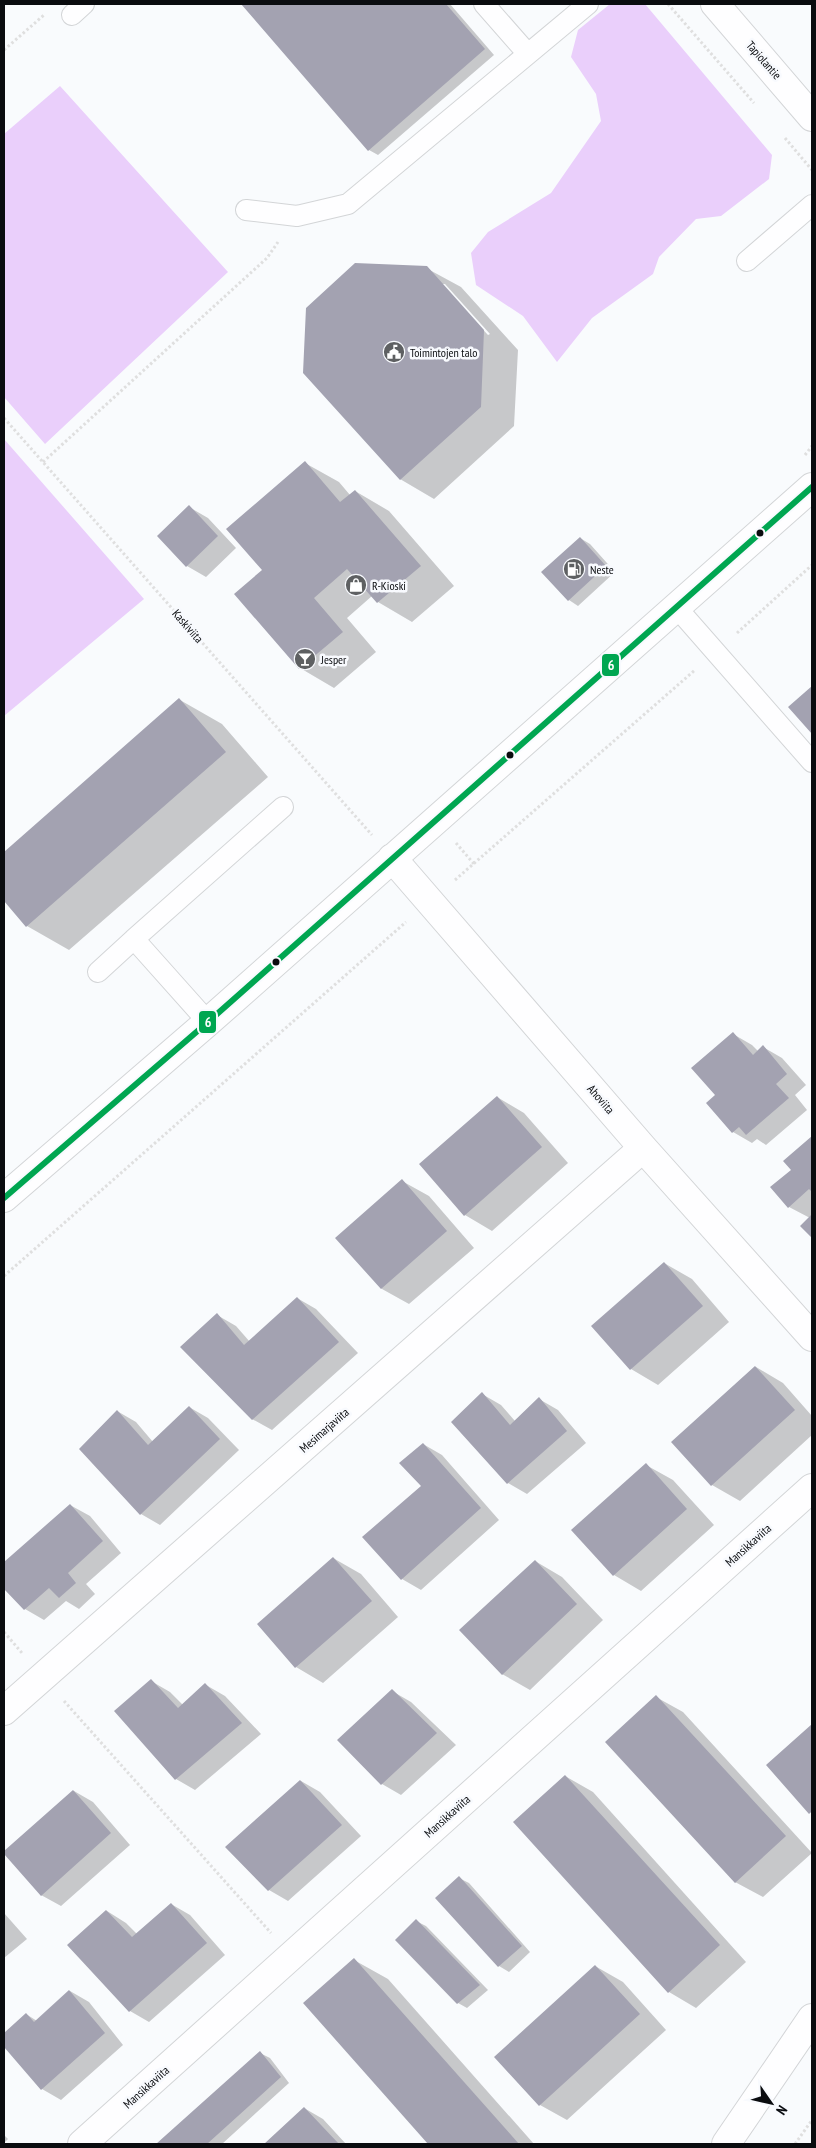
<svg xmlns="http://www.w3.org/2000/svg" width="816" height="2148" font-family="'PT Sans Narrow',sans-serif">
<rect width="100%" height="100%" fill="#f9fbfd"/>
<path fill="#eacffb" d="M610,4H645L772,155L769,179L721,216L696,219L659,257L653,274L592,318L557,362L523,316L476,285L471,253L488,232L551,193L601,121L596,94L571,57L578,30Z
M60,86L228,272L45,444L4,397V134Z
M4,439L144,599L4,716Z"/>
<path fill="#0003" fill-rule="evenodd" d="M242,4H450L494,55L378,155L369,150Z
M426,268L461,287L518,350L514,426L434,499L400,479ZM441,284H445L490,334L488,335Z
M305,463L339,482L350,495L355,491L389,511L454,586L412,622L378,602L372,596L347,618L376,652L334,688L300,668L236,595L264,570Z
M189,507L208,518L236,548L206,577L187,566Z
M580,538L590,544L615,572L578,606L569,600Z
M180,700L222,724L268,777L69,950L27,926L4,899V853Z
M733,1034L752,1045L758,1051L763,1047L782,1058L806,1085L795,1095L807,1110L766,1145L757,1139L752,1143L733,1132L708,1103L717,1095Z
M497,1097L524,1113L568,1163L492,1231L465,1215Z
M812,1138V1236L802,1226L810,1218L789,1207L793,1170L785,1161Z
M402,1181L429,1196L474,1248L409,1304L382,1289L337,1238Z
M664,1263L692,1279L729,1322L658,1385L631,1369Z
M297,1298L316,1309L358,1353L272,1430L252,1419L217,1315L236,1326L250,1342Z
M756,1367L783,1383L812,1416V1435L740,1501L712,1485L673,1442Z
M482,1394L501,1405L515,1421L539,1399L558,1410L586,1443L527,1494L508,1483Z
M189,1407L208,1418L239,1450L160,1525L141,1514L80,1449L117,1411L136,1422L153,1442Z
M423,1444L442,1455L499,1520L421,1590L402,1579L423,1486Z
M646,1465L673,1480L714,1525L641,1591L614,1575Z
M70,1505L90,1516L121,1553L86,1584L95,1594L79,1609L66,1601L44,1620L25,1609L4,1587V1563Z
M333,1558L361,1574L398,1617L323,1683L296,1667Z
M535,1561L562,1577L603,1620L530,1690L502,1674Z
M151,1681L170,1692L183,1705L206,1685L225,1696L261,1734L195,1790L176,1779Z
M392,1691L411,1702L456,1745L401,1795L382,1784Z
M656,1697L683,1712L812,1853L763,1897L735,1882Z
M812,1726V1814L768,1765Z
M565,1776L593,1792L746,1962L696,2008L669,1992Z
M301,1781L320,1792L361,1836L288,1901L269,1890L227,1847Z
M74,1791L93,1802L130,1845L61,1906L41,1895L4,1852Z
M459,1878L469,1883L530,1952L509,1972L499,1966L437,1898Z
M171,1904L190,1915L225,1955L149,2022L130,2011L107,1911L126,1923L137,1934Z
M4,1913L27,1939L4,1958Z
M416,1921L426,1926L488,1990L467,2008L458,2003Z
M354,1960L388,1979L534,2144H430L305,2003Z
M595,1966L623,1982L666,2030L567,2120L540,2105Z
M70,1991L89,2002L123,2045L61,2100L42,2089L4,2045V2034L26,2014L37,2021Z
M260,2053L270,2058L289,2083L222,2144H158Z
M304,2108L323,2119L346,2144H265Z
M4,2135L8,2139L4,2143Z"/>
<path fill="#a3a2b1" d="M241,4H446L485,49L368,151Z
M355,263L427,266L484,330L481,407L400,480L303,373L306,308Z
M305,461L340,502L355,490L421,566L377,603L347,569L314,598L343,632L299,669L234,594L262,570L226,529Z
M189,505L218,536L186,567L157,536Z
M580,537L606,566L568,601L541,572Z
M812,686V734L788,707Z
M179,698L226,752L26,927L4,901V852Z
M733,1032L753,1055L763,1045L787,1074L776,1084L789,1098L746,1135L739,1127L732,1133L706,1103L715,1095L691,1068Z
M497,1096L542,1147L464,1216L419,1164Z
M812,1136V1192L809,1189L788,1208L770,1187L791,1170L783,1161Z
M402,1179L447,1231L381,1289L335,1238Z
M812,1214V1238L800,1226Z
M664,1262L703,1306L630,1370L591,1326Z
M297,1297L339,1342L252,1420L180,1347L217,1313L244,1345Z
M755,1366L795,1410L711,1486L671,1442Z
M482,1392L510,1425L539,1397L567,1431L507,1484L451,1422Z
M189,1406L220,1439L140,1515L79,1449L117,1410L148,1445Z
M423,1443L481,1508L401,1580L362,1537L421,1486L399,1463Z
M646,1463L687,1509L613,1576L571,1530Z
M70,1504L103,1541L68,1573L76,1583L59,1598L49,1588L24,1610L4,1589V1562Z
M333,1557L372,1601L295,1668L257,1624Z
M535,1560L577,1604L502,1675L459,1630Z
M151,1679L178,1708L205,1683L242,1723L175,1780L114,1711Z
M392,1689L437,1733L381,1785L337,1740Z
M656,1695L786,1836L735,1883L605,1742Z
M812,1724V1811L809,1814L766,1765Z
M565,1775L720,1945L668,1993L513,1822Z
M300,1780L342,1825L268,1891L225,1847Z
M73,1790L111,1833L41,1896L4,1854V1851Z
M459,1876L522,1946L498,1967L435,1898Z
M171,1903L207,1943L129,2012L67,1945L106,1910L132,1937Z
M416,1919L480,1985L457,2004L395,1940Z
M354,1958L519,2144H428L303,2003Z
M595,1965L640,2014L539,2106L494,2057Z
M69,1990L105,2033L41,2090L4,2047V2033L26,2013L34,2022Z
M260,2051L281,2077L207,2144H156Z
M304,2107L339,2144H264Z"/>
<g fill="none" stroke-linecap="round" stroke-linejoin="round">
<g stroke="#d3d5d7" stroke-width="22">
<path id="lane" d="M484,4L528,54
M72,15L84,4
M246,210L297,216L348,204L588,4
M747,261L812,205
M677,608L812,762
M98,972L134,939
M208,1022L134,939L283,807"/>
</g>
<g stroke="#d3d5d7" stroke-width="30">
<path id="street" d="M392,858L643,1148L812,1337
M4,1198L208,1022L812,487
M4,1711L643,1148
M82,2144L812,1488"/>
</g>
<g stroke="#d3d5d7" stroke-width="30">
<path id="secondary" d="M715,4L812,117
M726,2144L812,2018"/>
</g>
<path stroke="#dfdfdf" stroke-width="3" stroke-dasharray="2.5 2.5" stroke-linecap="butt" d="M668,4L754,103
M4,50L44,15
M785,138L812,170
M4,418L372,835
M805,455L812,446
M43,462L267,258L278,242
M737,633L812,565
M456,843L474,864
M455,880L695,670
M4,1276L406,922
M4,1632L22,1653
M64,1701L271,1933
M795,2144L812,2120"/>
<use href="#lane" stroke="#fefeff" stroke-width="20"/>
<use href="#street" stroke="#fefeff" stroke-width="28"/>
<use href="#secondary" stroke="#fefeff" stroke-width="28"/>
<g stroke="#f8fafe" stroke-width="10">
<path id="bus-1" d="M4,1198L208,1022L812,487"/>
</g>
<use href="#bus-1" stroke="#00a651" stroke-width="6"/>
</g>
<defs>
<g id="civic-disc" transform="scale(1.125)"><circle r="9.5" fill="#5e6062" stroke="#f8fafe"/><path d="M-.6-6.5H3V-4.5H.6V-3L4-1V1h2V6H-6V1h2V-1L-.6-3ZM-1.2 2.5V6h2.4V2.5Z" fill="#fff"/></g>
<g id="fuel-disc" transform="scale(1.125)"><circle r="9.5" fill="#5e6062" stroke="#f8fafe"/><path d="M-5.5-6h7V0h2V4h1.3V-2.5L3-4.5l.8-.8L6-3V5H2.5V1h-1V6h-7ZM-4.2-4.7v3.2H.2V-4.7Z" fill="#fff"/></g>
<g id="shop-disc" transform="scale(1.125)"><circle r="9.5" fill="#5e6062" stroke="#f8fafe"/><path d="M-5-2.5h2.3a2.7 3.5 0 0 1 5.4 0H5L5.5 6h-11ZM-1.5-2.5h3a1.5 2.3 0 0 0-3 0Z" fill="#fff"/></g>
<g id="bar-disc" transform="scale(1.125)"><circle r="9.5" fill="#5e6062" stroke="#f8fafe"/><path d="M-6-5H6L.8 .8V4.5H3.5V6h-7V4.5H-.8V.8Z" fill="#fff"/></g>
</defs>
<g fill-rule="evenodd">
<use href="#civic-disc" x="394" y="352"/>
<use href="#fuel-disc" x="574" y="569"/>
<use href="#shop-disc" x="356" y="585"/>
<use href="#bar-disc" x="305" y="659"/>
</g>
<g fill="#0a0c0f" stroke="#f8fafe" stroke-width="2">
<circle cx="760" cy="533" r="4.5"/>
<circle cx="510" cy="755" r="4.5"/>
<circle cx="276" cy="962" r="4.5"/>
</g>
<g text-anchor="middle" dominant-baseline="central" stroke-width="5" stroke-linejoin="round" paint-order="stroke">
<g font-size="12" fill="#0a0c0f" stroke="#f8fafe">
<text transform="translate(764 60) rotate(49)">Tapiolantie</text>
<text transform="translate(188 626) rotate(49)">Kaskiviita</text>
<text transform="translate(601 1099) rotate(49)">Ahoviita</text>
<text transform="translate(324 1430) rotate(-41)">Mesimarjaviita</text>
<text transform="translate(748 1545) rotate(-42)">Mansikkaviita</text>
<text transform="translate(447 1816) rotate(-42)">Mansikkaviita</text>
<text transform="translate(146 2087) rotate(-42)">Mansikkaviita</text>
</g>
<g font-size="12" fill="#0a0c0f" stroke="#f8fafe" text-anchor="start">
<text x="410" y="352">Toimintojen talo</text>
<text x="590" y="569">Neste</text>
<text x="372" y="585">R-Kioski</text>
<text x="321" y="659">Jesper</text>
</g>
</g>
<g stroke="#f8fafe" stroke-width="2">
<rect x="601" y="653" width="19" height="24" rx="5" fill="#00a651"/>
<rect x="198" y="1010" width="19" height="24" rx="5" fill="#00a651"/>
</g>
<g font-size="14" text-anchor="middle" font-weight="bold" fill="#fff">
<text x="611" y="670">6</text>
<text x="208" y="1027">6</text>
</g>
<rect width="816" height="2148" fill="none" stroke="#0a0c0f" stroke-width="10"/>
<g transform="translate(771 2103) rotate(124)" stroke="#f8fafe" stroke-width="4" paint-order="stroke">
<path d="M0-4L9 19L0 12L-9 19Z" fill="#0a0c0f"/>
<text y="-8" font-size="14" font-weight="bold" text-anchor="middle" fill="#0a0c0f">N</text>
</g>
</svg>
